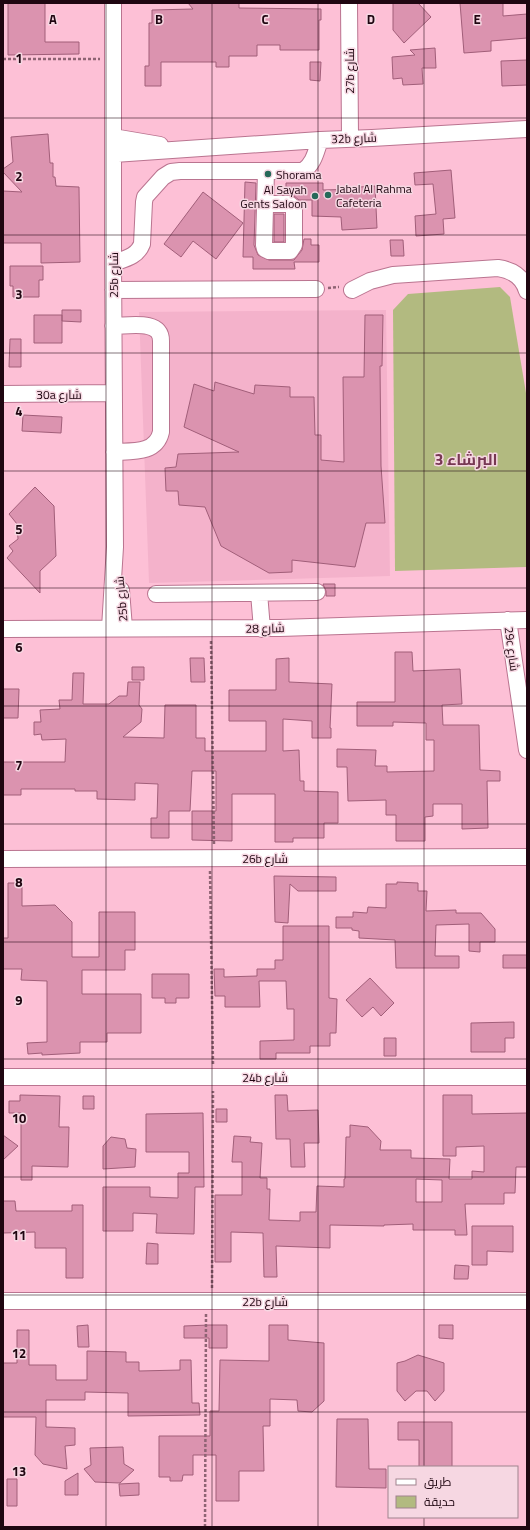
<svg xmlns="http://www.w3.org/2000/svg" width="530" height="1530" font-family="'Titillium Web',Cairo,sans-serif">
<rect width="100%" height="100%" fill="#fdc0d6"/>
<path fill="#f4b2cb" d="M386,310L390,576L149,583L139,312Z"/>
<path fill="#b2ba80" d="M500,287L510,297L527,399V567L395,571L393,310L408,294Z"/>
<path fill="#db93af" stroke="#a15e79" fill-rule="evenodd" d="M8,3H45V42H79V54L8,55Z
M188,3H239V8L321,9V20H319V50H280V45H257V56H229V67H216V62H161V86H145V66H149V23H152V10L193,9Z
M393,3H418L431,17L404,43L393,30Z
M460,3H503V16L527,14V38L491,41V51L464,53Z
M435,48L436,68H422L423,84L403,85L402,78L393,79L392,57L415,55L410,50Z
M527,60V85L502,86L501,61Z
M310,62H321L320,81L310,80Z
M48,134L50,163H53V177H55L56,186L79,187L80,262L41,263V243H3V191L22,192L3,172V169L13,162L11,137Z
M451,170L455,218L443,219L444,234L416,236L415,216L436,214L433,184L415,185L414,173Z
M245,182L256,183L254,245L258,255L269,260H294L302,250L304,239H311V245H319V262H294L295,269H253V257H243Z
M286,183H323V190L360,189V187L375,186L377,228L342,230L341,217L312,216V200H299L294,196L286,194Z
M203,192L243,223L216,259L193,241L181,257L164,244Z
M274,214H284V242H274Z
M390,240H403L404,256H391Z
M10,266H43V280H39V297H13V286H10Z
M62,310H81V322L62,321Z
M34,315H62V343H34Z
M365,315H383L382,366H380L381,466L385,523H366L355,567L292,560V572L269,573L221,546L205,507L179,505L178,491H166L165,468L176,467L178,454L239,452L184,427L194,384L214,391L215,382L254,394L255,385L290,387V397H314L315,435H321V460L344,462L343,377H364Z
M10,339H21V367H9Z
M23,415L62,417L61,433L22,431Z
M35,487L54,506L56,556L40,571V593L7,558L13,551L9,546L18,539L17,524L9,514Z
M323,584H335V596H326V591Z
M395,652H412L413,671L460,669L462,704L442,705L443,725H479L480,770L500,771V781H487L488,828L462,829V804H433V816L425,817V841H396V815H386V800L348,801L347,767H337V749L376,750L375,766H387V772L434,771V740H426V723L393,722V726H357V702H395Z
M190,658H204L205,682H191Z
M289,658V682L332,684L330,728H331V738H312V721L283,719V751L299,750L300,781H304V791L338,792V823H324V838H293V842H275V794H232V841L192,840V811H216V771H192L190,811H169V838H151V818H157L158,784L135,783V800L97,799V791H75V789H21V795H3V762H65L66,739L42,740L41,734L34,735V722H41L40,710L60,709L59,700H72L73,673H84L83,704H109L119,696H127L128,682H140L139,705L142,709L141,722L123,737L164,738L165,705H196V738H205V751H266V721H229V690H276V659Z
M132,667H144V680H132Z
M3,689H19L18,718H3Z
M274,876L336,877V891H298L290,884L288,923L275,922Z
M397,882L418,883V891H427L426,911L456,910V913H481L495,929V942H480V952L469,951V924L436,925L435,956H459V968H396L395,940L359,938V931L352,930V928H336V917H353V912L367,913L368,907L386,908V884H397Z
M8,883H22V906L55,905L72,922V957H99V912H135V950H125V970H82V994H141V1033H107V1042H80V1053L42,1055V1053L28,1054L27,1043L47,1042V981L21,980L22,969H3V938H8Z
M283,926H329V998L337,999L336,1033H330V1046H310V1053H276V1059H260V1041L294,1040V1009H287L286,981H259L260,1007H225V996H215L214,969H224V977L257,976V969H275V960H283Z
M503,955H527V968H503Z
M152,974H189V998H176V1003H165V998H152Z
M370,978L394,1003L381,1016L373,1007L362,1017L346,1000Z
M514,1022V1038H505V1052H471V1023Z
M384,1038H396V1056H384Z
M20,1095L60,1096L59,1127H69L68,1167L32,1166V1180H21V1113H9V1101H20Z
M275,1095H287L288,1111L318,1110L319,1143H304L305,1167H291L290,1139H276Z
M443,1095H472V1114L527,1113V1167H516L515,1193H504V1204H465L467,1235H455V1230H413V1224L384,1225V1226L330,1225V1248L276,1246L277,1277H264L263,1233L231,1232V1262H215V1195H242V1162H232L234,1136L251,1137L250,1142L262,1143L260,1178H267V1189H270L269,1220L300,1221V1212H316L317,1186L344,1187V1179H345L346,1137H350V1125L368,1127L381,1141L380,1150H411V1158L450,1159L449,1179H472V1171L484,1172V1146L456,1147V1156H443ZM416,1179L442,1180V1202H416Z
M83,1096H94V1109H83Z
M216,1109H227V1122H216Z
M203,1113L204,1187H195L194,1234L156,1233L157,1214L133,1213V1231H103V1187H150V1197L178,1198V1173H189V1152H146V1114Z
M3,1135L18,1146L3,1160Z
M111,1137L125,1139L127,1148L136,1149L135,1167L103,1169V1146Z
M3,1201H15L16,1211H72V1205H83V1278H66V1248H35V1232L3,1233Z
M472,1226H513V1252L487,1251V1265H472Z
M147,1243L158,1244V1264H146Z
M455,1265L469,1266L468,1279H454Z
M88,1325L89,1347H78L77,1326Z
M209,1325H227V1348H209V1338H184V1326Z
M269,1325H288V1340L324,1343V1401L312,1412L298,1411L297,1400L270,1399V1426H263L264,1471H239V1501H216V1455H193V1475H183L182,1481H170V1477H159V1436H210V1411H219L220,1360L269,1361Z
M439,1325H453V1339L439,1338Z
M17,1330H29V1365H56V1380H87V1351L126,1352V1362H139V1371L180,1370V1360H191L192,1403H199L200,1415L128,1416V1393L85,1392V1400H46V1427L75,1428V1445L65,1446L67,1469L43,1464L35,1455L36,1417H3V1363H17Z
M418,1355L444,1363V1391L435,1401L427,1391H416L405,1401L397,1391V1363L405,1361Z
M337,1419H368L369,1469H386V1488L336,1487Z
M398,1422H452V1467H419V1440H398Z
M123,1447L124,1464L134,1470L120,1483L95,1482L84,1469L91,1465L90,1448Z
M78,1473V1495H65V1481Z
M7,1479H17V1506H7Z
M139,1483V1495L120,1496L119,1484Z"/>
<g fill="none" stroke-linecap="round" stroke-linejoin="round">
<g stroke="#ba7490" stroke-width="18">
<path id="minor" d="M349,3L350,138
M113,137L160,145
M114,154L320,140L372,138L527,129
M265,204H289L294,208V245L290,251H269L265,249L264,245L266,171
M113,263C124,259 137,257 142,244L144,202L145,197L163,177L171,172L180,171H303C314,164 316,151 320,140
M113,290L316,289
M352,290L370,281L393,275L498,268C512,270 523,277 527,291
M113,326C129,326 161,319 161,341V432C156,454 132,451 114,452
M3,394L114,393
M121,590L124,628
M259,593L262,629
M156,594L317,592
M508,620L527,750
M110,628L115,547L113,263V3
M3,629L280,628L527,620
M3,859L527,857
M3,1077H527
M3,1301H527"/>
</g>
<path stroke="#8e6373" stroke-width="2.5" stroke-dasharray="3 2" stroke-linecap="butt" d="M3,59H100
M328,288L339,287
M211,641L214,844
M210,871L213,1064
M212,1288L213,1091
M205,1527L206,1314"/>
<use href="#minor" stroke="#fff" stroke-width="16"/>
</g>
<path fill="none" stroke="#1f0611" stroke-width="1" stroke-opacity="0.55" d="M106,3V1527M212,3V1527M318,3V1527M424,3V1467M3,118H527M3,235H527M3,353H527M3,471H527M3,588H527M3,706H527M3,824H527M3,942H527M3,1059H527M3,1177H527M3,1295H527M3,1412H527M424,1517V1527"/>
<g fill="#266959" stroke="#f6d7e2" stroke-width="1.5">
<circle cx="268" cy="174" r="4"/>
<circle cx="328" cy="195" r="4"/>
<circle cx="315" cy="196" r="4"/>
</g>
<g text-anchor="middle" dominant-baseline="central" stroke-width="3" stroke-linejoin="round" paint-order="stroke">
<g font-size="12" fill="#1f0611" stroke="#f6d7e2">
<text transform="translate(349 71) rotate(-90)">27b شارع</text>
<text transform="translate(354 138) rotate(-2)">32b شارع</text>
<text transform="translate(113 275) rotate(-90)">25b شارع</text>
<text x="59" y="394">30a شارع</text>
<text transform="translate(121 599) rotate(-95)">25b شارع</text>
<text transform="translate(265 628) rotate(-1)">شارع 28</text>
<text transform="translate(512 649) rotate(82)">29c شارع</text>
<text x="265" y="858">26b شارع</text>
<text x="265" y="1077">24b شارع</text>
<text x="265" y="1301">22b شارع</text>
</g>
<g font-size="12" fill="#1f0611" stroke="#f6d7e2" text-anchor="start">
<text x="276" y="174">Shorama</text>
<text x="336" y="188">Jabal Al Rahma<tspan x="336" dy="14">Cafeteria</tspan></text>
<text x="307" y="189" text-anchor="end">Al Sayah<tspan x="307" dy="14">Gents Saloon</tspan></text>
</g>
<g font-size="16" font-weight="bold" fill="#773853" stroke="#f6d7e2">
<text x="466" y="459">البرشاء 3</text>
</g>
</g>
<g font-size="13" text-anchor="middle" font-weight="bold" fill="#1f0611" stroke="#f6d7e2" stroke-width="3" stroke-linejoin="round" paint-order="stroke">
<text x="53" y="24">A</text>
<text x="159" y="24">B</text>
<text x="265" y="24">C</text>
<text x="371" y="24">D</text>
<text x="477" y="24">E</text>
<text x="19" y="63">1</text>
<text x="19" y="181">2</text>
<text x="19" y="299">3</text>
<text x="19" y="416">4</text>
<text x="19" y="534">5</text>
<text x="19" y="652">6</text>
<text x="19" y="770">7</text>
<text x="19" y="887">8</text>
<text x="19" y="1005">9</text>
<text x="19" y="1123">10</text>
<text x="19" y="1240">11</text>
<text x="19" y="1358">12</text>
<text x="19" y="1476">13</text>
</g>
<rect width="530" height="1530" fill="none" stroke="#1f0611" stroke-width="8"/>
<rect x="388" y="1466" width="130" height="52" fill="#f6d7e2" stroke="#a0838e"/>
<rect x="396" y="1479" width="20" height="6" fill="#ffffff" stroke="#a0838e"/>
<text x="424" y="1486" font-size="12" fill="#1f0611">طريق</text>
<rect x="396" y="1496" width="20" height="12" fill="#b2ba80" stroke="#a0838e"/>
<text x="424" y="1506" font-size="12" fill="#1f0611">حديقة</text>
</svg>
